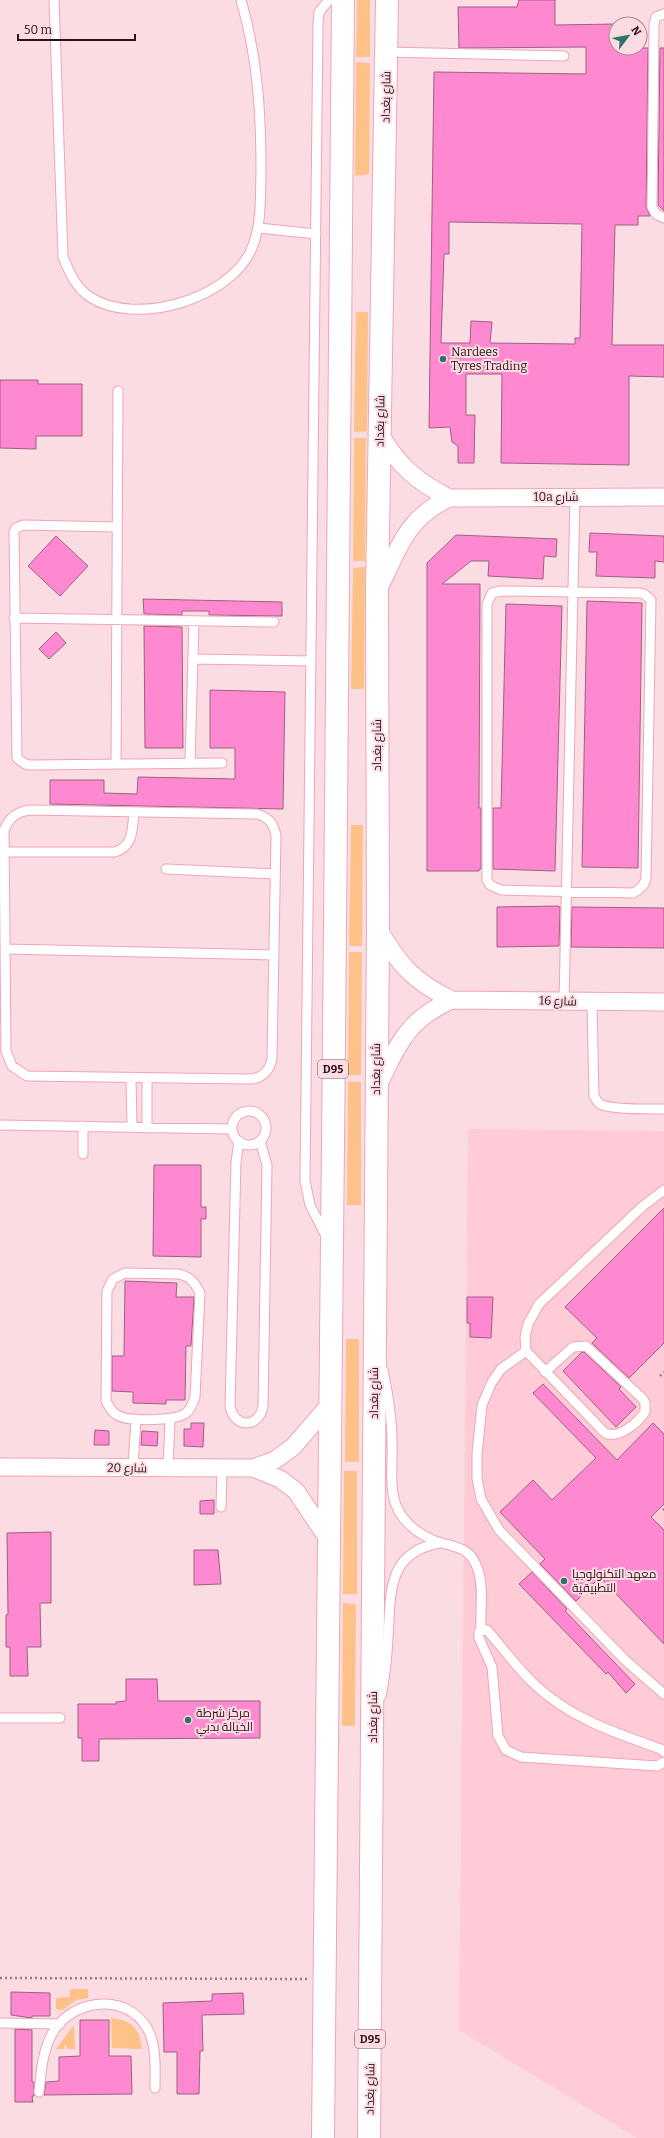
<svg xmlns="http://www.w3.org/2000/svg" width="664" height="2138" font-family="Bitter,Cairo,serif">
<rect width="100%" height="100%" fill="#fbdce2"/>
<path fill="#fecbd6" d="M468,1129L664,1131V2138H637L459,2030Z"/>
<path fill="#fec289" d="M357,0H370V57H356Z
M356,62L370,63L369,174L355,176Z
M356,312H368L367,431L354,432Z
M354,438H366L365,561H353Z
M365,567L364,689H351L353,568Z
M351,825H363L362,946H349Z
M349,952H362L361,1075H348Z
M348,1081L361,1082V1205H347Z
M346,1339H359V1462H345Z
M344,1471H357V1594H343Z
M343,1603L356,1604L355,1726H342Z
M70,1989H88V1998L76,2000L63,2010L56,2009V1998L70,1997Z
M111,2018C131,2020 140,2028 142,2049L112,2048Z
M74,2025L75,2049H67V2046H64V2049H56Z"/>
<path fill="#fe89d1" stroke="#9c6083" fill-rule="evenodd" d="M519,0H555V25L616,24V48H648L646,207L650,216H638V225H615L612,345H664V377L629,376V465L501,463L502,374H466V415H475L474,463H458V446L452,442L450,427L429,428L434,72L586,74V47L459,48L458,7H517ZM449,222L582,224L580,338H575V344L490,343L492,322L471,321L470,343H441L444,254H449Z
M660,48H664V211L658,205Z
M0,380H38V384H82V436H36V449L0,448Z
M590,533L664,536V562L655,561V578L596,576L597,552H589Z
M456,535L557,539L556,557L544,556L543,579L488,576L489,561H471L442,584H480L479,808H481V869H479V871H427V563Z
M56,536L88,566L60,596L28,566Z
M143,599L282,602V616L209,615V611H182V615L144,614Z
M587,601L642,603L638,868L582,867Z
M506,604L562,606L555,871L493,869V808H501Z
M144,626L182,627L183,748H145Z
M56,632L66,643L49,659L39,649Z
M210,690L285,692L283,809L50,804V780H104V793L137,794L138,777L235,779V748H210Z
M558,906L560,907L559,946L497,947V907Z
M572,907L664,908V948L571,947Z
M154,1165H201V1207H206V1219H201V1257L153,1256Z
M664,1208V1343L629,1378L592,1343L597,1338L565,1307Z
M125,1281L177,1283L176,1297H194L191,1346H186L185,1400H166V1404L133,1403V1392L112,1391V1356H124Z
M467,1297H493L491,1338L470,1337V1323H467Z
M582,1352H584L621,1387L619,1389L636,1407L616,1427L563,1371Z
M543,1384L617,1460L653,1423L664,1434V1504L651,1517L664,1530V1644L600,1577L576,1601L540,1564L545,1559L500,1512L533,1480L552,1500L596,1458L533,1393Z
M191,1423H204L203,1447L184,1446V1429H191Z
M95,1430L109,1431V1445H94Z
M142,1431L158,1432L157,1446L141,1445Z
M214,1500V1514H200V1501Z
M51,1532V1603H40L41,1647H27L28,1676H10V1647H6V1615L8,1614L7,1533Z
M194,1550H218L221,1584L194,1585Z
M532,1572L567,1609L565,1611L635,1684L626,1693L608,1672L606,1674L519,1584Z
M126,1679H157L158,1701H260V1738L99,1739V1761H82V1738H78V1704H116V1702L126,1701Z
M11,1992L50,1993V2016H32V2018L11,2015Z
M243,1993L244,2014L202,2015L203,2051H200L199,2094H177V2052H164L163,2003L212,2001V1994Z
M80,2020H109V2056H131L132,2094L44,2095L46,2082L59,2081V2057L80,2056Z
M15,2029L32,2030V2082H34V2096H32L33,2102H15Z"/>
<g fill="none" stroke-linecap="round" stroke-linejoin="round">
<g stroke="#efa5b6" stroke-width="11">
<path id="service" d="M54,0L63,257C69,272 76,288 90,297C136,327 231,299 252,248C262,223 260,199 261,173C261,112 258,59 241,0
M664,14L656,17L654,24L652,207L656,214L664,218
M386,52L564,56
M259,228L316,234
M117,527L24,525L16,528L14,532L17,758L25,764L30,765L222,763
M501,591L640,593L644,594L651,600L646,879C644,886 640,890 633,893L501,890L490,885L487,880V604L492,593Z
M14,618L274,622
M193,659L311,661
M190,763L194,621
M116,764L118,391
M30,810L257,814C268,817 274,823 276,836L272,1058C270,1071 262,1079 248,1079L27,1076L12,1066L6,1051L4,831C8,818 16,812 30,810Z
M4,852H115C134,846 132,829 134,812
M166,869L275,874
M5,949L274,955
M564,1001L575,497
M592,1003L594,1096C596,1099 597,1102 600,1104C610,1110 651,1109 664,1109
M131,1078L132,1127
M147,1078V1128
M232 1128a17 17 0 1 1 34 0a17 17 0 1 1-34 0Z
M0,1125L232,1129
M239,1141L236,1162L230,1406C234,1428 258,1429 263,1407L267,1165L260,1141
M83,1154V1126
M327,1238L310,1205L305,1181L318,23L319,12L329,0
M125,1273L179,1274C191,1277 195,1283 200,1293L195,1397C193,1403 191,1409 186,1413C176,1421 128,1422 117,1415C111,1412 109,1406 106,1401L107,1291L113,1279Z
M526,1351L501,1369L492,1382L482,1405L477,1454V1478L481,1499L499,1530L625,1660L664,1694
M383,1370C388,1394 392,1418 392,1442C393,1462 389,1487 396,1505C402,1521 417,1533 433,1540C452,1548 470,1544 478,1570C484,1588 480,1611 481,1630
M545,1372L573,1347L586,1346L643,1399L645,1403V1412C637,1424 618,1439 605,1433L526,1351L525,1337L528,1324L539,1304L643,1206L664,1190
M133,1468L136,1419
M168,1469L170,1419
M221,1507L222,1469
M381,1696C385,1677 387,1658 388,1638C391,1594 386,1552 440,1543
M0,1718H60
M664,1752L661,1749C615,1733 570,1718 534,1684C516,1667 503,1648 487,1630H484L479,1632V1638L492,1667L498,1736L506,1750L521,1757L657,1766L664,1762
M0,2023L60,2024
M39,2092C41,2074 42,2055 50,2038C66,2000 125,1990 147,2028C157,2045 155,2069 155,2088"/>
</g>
<g stroke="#efa5b6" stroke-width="19">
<path id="minor" d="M380,434C399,466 416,481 449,498
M378,590C399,549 404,520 449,498L664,497
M378,928C398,964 414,982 452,1000
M378,1086C398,1045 407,1019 452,1000L664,1002
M0,1467L253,1468L280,1479L296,1491L330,1542
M253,1468L275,1460L293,1447L331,1403"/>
</g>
<g stroke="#efa5b6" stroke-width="24">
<path id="primary" d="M323,2138C333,1425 335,713 343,0
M369,2138L378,928L377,591L387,0"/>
</g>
<path stroke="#987c82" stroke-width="2.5" stroke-dasharray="2 3" stroke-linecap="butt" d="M660,1376L664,1372
M663,1510L664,1509
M0,1978L307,1979"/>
<use href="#service" stroke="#fff" stroke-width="9"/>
<use href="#minor" stroke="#fff" stroke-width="17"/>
<use href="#primary" stroke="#fff" stroke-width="22"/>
</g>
<g fill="#2c736a" stroke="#fbdce2" stroke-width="1.5">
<circle cx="443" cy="359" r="4"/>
<circle cx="564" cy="1581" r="4"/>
<circle cx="188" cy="1720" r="4"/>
</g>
<g text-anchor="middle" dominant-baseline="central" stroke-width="4" stroke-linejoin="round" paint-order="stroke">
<g fill="#fbdce2" stroke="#694e55" stroke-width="1">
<rect x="318" y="1060" width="30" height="18" rx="3"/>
<rect x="355" y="2030" width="30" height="18" rx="3"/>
</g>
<g font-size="11" font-weight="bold" fill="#2b1118">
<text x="333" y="1069">D95</text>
<text x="370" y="2039">D95</text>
</g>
<g font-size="12" fill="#2b1118" stroke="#fbdce2">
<text transform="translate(386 97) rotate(-89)">شارع بغداد</text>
<text transform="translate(380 421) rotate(-89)">شارع بغداد</text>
<text x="556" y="497">10a شارع</text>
<text transform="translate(377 745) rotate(-90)">شارع بغداد</text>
<text transform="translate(558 1001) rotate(2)">شارع 16</text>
<text transform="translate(376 1069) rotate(-90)">شارع بغداد</text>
<text transform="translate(374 1393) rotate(-90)">شارع بغداد</text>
<text transform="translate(127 1468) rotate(1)">شارع 20</text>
<text transform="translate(373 1717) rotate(-90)">شارع بغداد</text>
<text transform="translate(370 2089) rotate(-89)">شارع بغداد</text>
</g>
<g font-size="12" fill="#2b1118" stroke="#fbdce2" text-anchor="start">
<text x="451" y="352">Nardees<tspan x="451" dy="14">Tyres Trading</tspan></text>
<text x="572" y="1574">معهد التكنولوجيا<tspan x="572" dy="14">التطبيقية</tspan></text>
<text x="196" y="1713">مركز شرطة<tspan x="196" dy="14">الخيالة بدبي</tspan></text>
</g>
</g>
<g transform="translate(628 36) rotate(58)"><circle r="19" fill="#fbdce2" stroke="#a88b91"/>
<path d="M0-3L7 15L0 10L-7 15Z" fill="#2c736a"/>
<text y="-6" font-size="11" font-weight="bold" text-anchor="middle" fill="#2b1118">N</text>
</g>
<path d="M18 34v6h117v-6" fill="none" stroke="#2b1118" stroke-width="2"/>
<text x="24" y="34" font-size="12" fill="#2b1118" stroke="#fbdce2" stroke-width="3" paint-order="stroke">50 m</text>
</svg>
